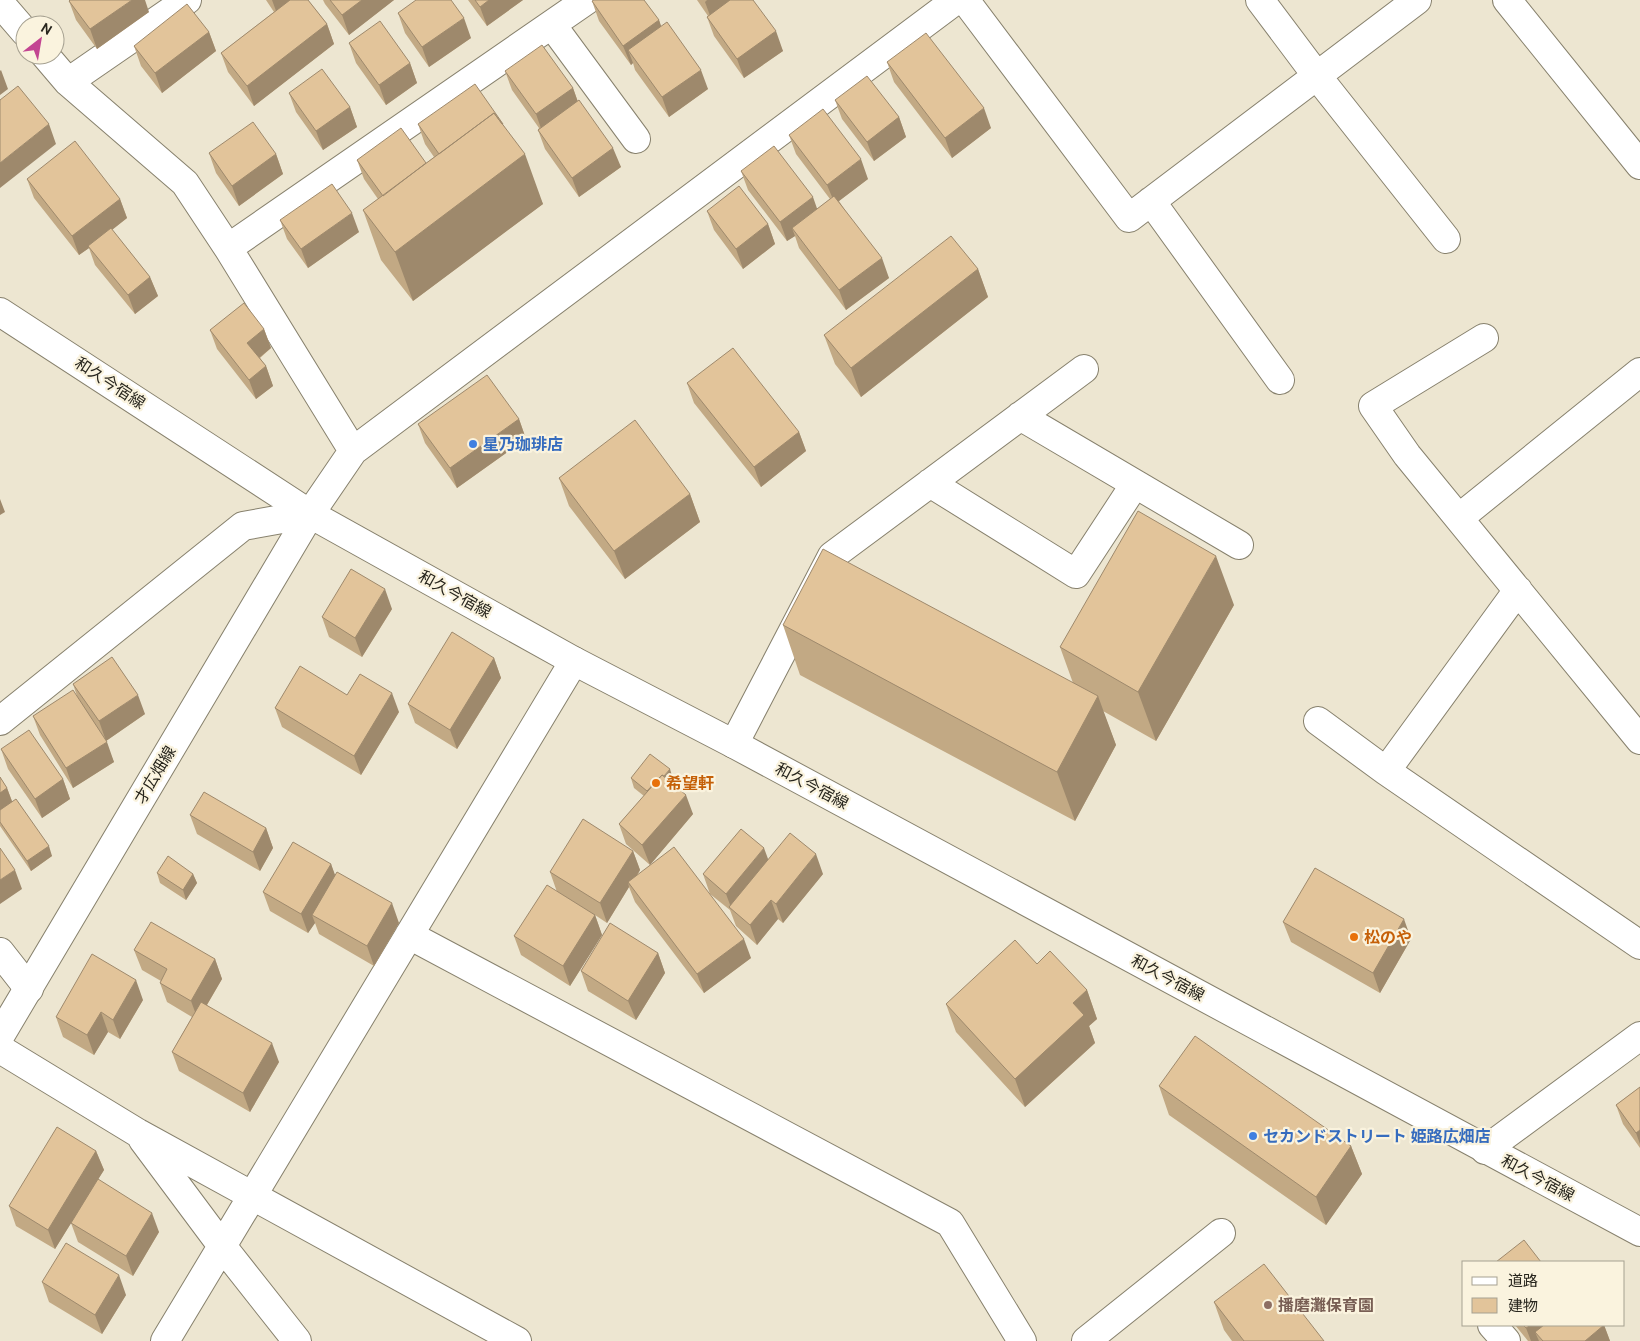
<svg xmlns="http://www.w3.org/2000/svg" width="1640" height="1341" font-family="Cabin,'Noto Sans JP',sans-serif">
<rect width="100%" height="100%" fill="#ede6d1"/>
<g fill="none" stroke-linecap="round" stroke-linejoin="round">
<g stroke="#87816d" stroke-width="30">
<path id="minor" d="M965,0L1129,218L1417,0
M1260,0L1317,76L1446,239
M1507,0L1640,165
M0,3L25,32
M552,25L636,139
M45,55L68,82L185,183L228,248L353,451
M68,82L187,0
M1151,201L1280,380
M228,248L587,0
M1484,338L1373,406L1407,455L1640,740
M1020,416L1239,545
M930,483L1076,574L1135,484
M1459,518L1640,372
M0,721L243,526L310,514L353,451L956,0
M1318,721L1386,771L1640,945
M734,744L832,556L1084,369
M1386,771L1518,590
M409,935L950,1223L1022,1341
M0,952L29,989
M0,1049L138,1133L517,1341
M143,1140L222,1246L297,1341
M1485,1150L1640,1036
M1492,1325L1506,1341
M165,1341L574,661
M1086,1341L1221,1233"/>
</g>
<g stroke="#87816d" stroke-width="30">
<path id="major" d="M0,312L310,514L574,661L734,744L1640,1232
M0,1036L310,514"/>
</g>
<use href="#minor" stroke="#fff" stroke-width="28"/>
<use href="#major" stroke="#fff" stroke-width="28"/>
</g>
<path fill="#c2a984" d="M266,0H308L327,24L334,44L254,106L228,72L221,53L274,12Z
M323,0H394L349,35L325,4Z
M468,0H523L487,26Z
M697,0H753L783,51L744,78L714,36L707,17L708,16Z
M69,1L149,12L97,49L76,20Z
M592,1L659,20L661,27L708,89L669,117L635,70L633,63L631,65L599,21Z
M398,13L471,38L429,67L405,33Z
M209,32L216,51L162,93L141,66L134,46Z
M349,43L410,63L417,83L386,105L356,63Z
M887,62L991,128L952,158L894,82Z
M505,71L573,88L578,102L621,167L579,197L545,149L538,130L539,128L512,90Z
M289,93L350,107L357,127L323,150L296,112Z
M835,100L899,117L906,137L874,161L842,119Z
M418,124L504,126L543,204L413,301L381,260L363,210L378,199L364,179L357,160L426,163L434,157L425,144Z
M789,135L868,179L839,201L889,278L846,310L799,248L795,236L787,241L748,190L741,171L817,209L830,199L796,154Z
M209,153L276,154L283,174L239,206L216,173Z
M27,179L120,199L127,218L112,230L150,277L158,296L135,314L95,265L89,248L79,255L34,198Z
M707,211L768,224L775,244L743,269L714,230Z
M280,220L359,232L308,268L287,239Z
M978,269L988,297L861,397L835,364L824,335Z
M264,329L271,348L260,358L266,366L273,386L256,399L217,349L210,330Z
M687,383L799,432L806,451L761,487L694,403Z
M519,419L526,439L457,488L425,443L418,424Z
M559,478L690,494L700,522L625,579L569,506Z
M1234,605L1156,741L1103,711L1116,745L1075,821L800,675L783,625L1073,683L1060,647Z
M392,609L362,657L329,637L322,617Z
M494,658L501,678L457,749L415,723L408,704Z
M73,684L145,714L106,741L100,731L114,762L73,788L40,735L33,716L77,696Z
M347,695L399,712L361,775L282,727L275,708Z
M1,749L63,779L70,799L42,818L8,769Z
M0,777L7,788L12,801L52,856L31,871L0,826Z
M631,778L673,779L671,782L693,814L650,865L626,844L619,824L644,796L634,788Z
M190,815L266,828L273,848L260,871L197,834Z
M633,851L640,870L637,876L751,958L704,993L635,902L629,887L607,923L595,915L602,935L570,986L521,955L514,936L557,892L550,872Z
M768,859L823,874L783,923L778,919L757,945L736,926L730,910L710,894L703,874Z
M331,864L335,876L399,923L374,966L319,934L315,923L308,933L270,911L263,892Z
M157,873L193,874L197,883L186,900L160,883Z
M1283,922L1411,939L1380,993L1291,942Z
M134,950L215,959L222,979L207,1005L279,1062L250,1112L179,1071L172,1052L192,1017L167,1002L160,983L161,981L142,970Z
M658,953L665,973L636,1020L588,991L581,971Z
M1037,964L1087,990L1097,1019L1089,1026L1095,1043L1025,1107L956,1032L946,1004Z
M143,1000L120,1039L108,1032L94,1055L63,1037L56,1017Z
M1159,1086L1351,1146L1362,1174L1326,1225L1169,1115Z
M1640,1087V1148L1623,1124L1616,1105Z
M96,1151L104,1170L98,1179L159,1232L133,1276L78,1242L71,1223L55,1249L16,1226L9,1206Z
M42,1282L126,1295L102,1334L49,1302Z
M1214,1302L1324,1341H1232L1224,1330Z
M1515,1325H1604L1610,1341H1528Z"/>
<path fill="#9e896c" d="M132,0H145L149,12L97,49L90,29Z
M272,0H306L279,19Z
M362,0H394L349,35L342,15Z
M489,0H523L487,26L480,7Z
M707,0H742L712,21L705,2Z
M464,18L471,38L429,67L422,47Z
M659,20L666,40L628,50L633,63L631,65L623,46Z
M327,24L334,44L254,106L247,86Z
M776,31L783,51L744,78L737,59Z
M209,32L216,51L162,93L155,73Z
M410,63L417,83L386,105L379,85Z
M1,70L8,89L0,95V71Z
M701,70L708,89L669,117L662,97Z
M573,88L580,108L543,134L536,114Z
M350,107L357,127L323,150L316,131Z
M984,108L991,128L952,158L945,138Z
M899,117L906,137L874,161L867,142Z
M49,124L56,144L0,188V163Z
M613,148L621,167L579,197L572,178Z
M276,154L283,174L239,206L232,186Z
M525,154L543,204L413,301L395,252Z
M861,159L868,179L835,204L827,185Z
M813,197L820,217L792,228L795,236L787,241L780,222Z
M120,199L127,218L90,247L88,246L89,248L79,255L72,236Z
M352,213L359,232L308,268L301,249Z
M768,224L775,244L743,269L736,249Z
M882,258L889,278L846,310L839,290Z
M978,269L988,297L861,397L851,368Z
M150,277L158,296L135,314L128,295Z
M264,329L271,348L254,362L247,343Z
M266,366L273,386L256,399L249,380Z
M519,419L526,439L457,488L450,468Z
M799,432L806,451L761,487L754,467Z
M690,494L700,522L625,579L614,551Z
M0,499L5,512L0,515Z
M1216,556L1234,605L1156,741L1138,692Z
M385,589L392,609L362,657L355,638Z
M494,658L501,678L457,749L450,730Z
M392,693L399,712L361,775L354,756Z
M138,695L145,714L106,741L99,721Z
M1098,696L1116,745L1075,821L1057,772Z
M107,742L114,762L73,788L66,768Z
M670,769L673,779L654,804L650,794Z
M63,779L70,799L42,818L35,799Z
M7,788L14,807L0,817V793Z
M686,795L693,814L650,865L642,845Z
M266,828L273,848L260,871L253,852Z
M49,846L52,856L31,871L27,861Z
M764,848L771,867L732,910L726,894Z
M633,851L640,870L630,886L628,882L629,887L607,923L600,903Z
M816,854L823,874L783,923L776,904Z
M331,864L338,883L312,915L315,923L308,933L301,914Z
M15,870L22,889L0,904V880Z
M193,874L197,883L186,900L183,890Z
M771,900L778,919L757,945L750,925Z
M392,903L399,923L374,966L367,946Z
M595,915L602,935L570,986L563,966Z
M1404,919L1411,939L1380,993L1373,973Z
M744,939L751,958L704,993L697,974Z
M658,953L665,973L636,1020L628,1001Z
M215,959L222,979L198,1020L191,1001Z
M136,980L143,1000L120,1039L113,1020Z
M1087,990L1097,1019L1089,1026L1095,1043L1025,1107L1015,1079L1073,1003Z
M101,1012L108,1032L94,1055L87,1035Z
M272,1043L279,1062L250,1112L243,1093Z
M1640,1130V1144L1636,1133Z
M1351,1146L1362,1174L1326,1225L1316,1197Z
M96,1151L104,1170L55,1249L48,1230Z
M152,1213L159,1232L133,1276L126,1256Z
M119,1275L126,1295L102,1334L95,1315Z
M1531,1325H1562L1535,1332L1539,1341H1531L1526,1328Z
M1604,1325L1610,1341H1585Z"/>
<path fill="#e2c49a" stroke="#9e896c" d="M70,0H132L90,29L69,1Z
M290,0H308L327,24L247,86L221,53Z
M330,0H362L342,15Z
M416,0H451L464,18L422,47L398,13Z
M475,0H489L480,7Z
M594,0H644L659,20L623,46L592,1Z
M730,0H753L776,31L737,59L707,17Z
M187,4L209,32L155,73L134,46Z
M380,21L410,63L379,85L349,43Z
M667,22L701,70L662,97L628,50Z
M926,33L984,108L945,138L887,62Z
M542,45L573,88L536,114L505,71Z
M322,69L350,107L316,131L289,93Z
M867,76L899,117L867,142L835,100Z
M475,84L503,124H502L494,113L439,154L418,124Z
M18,86L49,124L0,163V100Z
M579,100L613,148L572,178L538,130Z
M823,109L861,159L827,185L789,135Z
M494,113L525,154L395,252L363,210Z
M253,122L276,154L232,186L209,153Z
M401,128L426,163L383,196L357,160Z
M75,141L120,199L72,236L27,179Z
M774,146L813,197L780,222L741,171Z
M332,184L352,213L301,249L280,220Z
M739,186L768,224L736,249L707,211Z
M834,196L882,258L839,290L792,228Z
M111,228L150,277L128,295L88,246Z
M951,236L978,269L851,368L824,335Z
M244,303L264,329L247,343L266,366L249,380L210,330Z
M733,348L799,432L754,467L687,383Z
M487,375L519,419L450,468L418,424Z
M635,420L690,494L614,551L559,478Z
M1138,511L1216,556L1138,692L1060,647Z
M823,549L1098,696L1057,772L783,625Z
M351,569L385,589L355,638L322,617Z
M452,632L494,658L450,730L408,704Z
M112,657L138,695L99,721L73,684Z
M300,666L347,695L360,674L392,693L354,756L275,708Z
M73,690L107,742L66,768L33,716Z
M29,730L63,779L35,799L1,749Z
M650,754L670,769L664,776L662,775L647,791L631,778Z
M662,775L686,795L642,845L619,824Z
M0,777L7,788L0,793Z
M204,792L266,828L253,852L190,815Z
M16,799L49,846L27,861L0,822V810Z
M583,819L633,851L600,903L550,872Z
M741,829L764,848L726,894L703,874Z
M790,833L816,854L776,904L771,900L750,925L729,907Z
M293,842L331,864L301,914L263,892Z
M674,847L744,939L697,974L628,882Z
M0,848L15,870L0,880Z
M168,856L193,874L183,890L157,873Z
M1315,868L1404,919L1373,973L1283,922Z
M337,872L392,903L367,946L312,915Z
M547,885L595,915L563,966L514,936Z
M151,922L215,959L191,1001L160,983L167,969L134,950Z
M610,923L658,953L628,1001L581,971Z
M1015,940L1037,964L1050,951L1087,990L1073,1003L1084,1015L1015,1079L946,1004Z
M92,954L136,980L113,1020L101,1012L87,1035L56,1017Z
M201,1002L272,1043L243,1093L172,1052Z
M1195,1036L1351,1146L1316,1197L1159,1086Z
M1640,1087V1130L1636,1133L1616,1105Z
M57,1127L96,1151L48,1230L9,1206Z
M98,1179L152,1213L126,1256L71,1223Z
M1524,1240L1541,1262H1496Z
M66,1243L119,1275L95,1315L42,1282Z
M1264,1264L1324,1341H1244L1214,1302Z
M1523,1325H1531L1526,1328Z
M1544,1325H1604L1585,1341H1543L1535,1332Z"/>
<g fill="#3f7fe0" stroke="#faf3de" stroke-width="2">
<circle cx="473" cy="444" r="5"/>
<circle cx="1253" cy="1136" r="5"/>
</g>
<g fill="#e8710a" stroke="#faf3de" stroke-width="2">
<circle cx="656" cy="783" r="5"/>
<circle cx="1354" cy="937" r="5"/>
</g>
<circle fill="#8d6e63" stroke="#faf3de" stroke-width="2" cx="1268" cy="1305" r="5"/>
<g text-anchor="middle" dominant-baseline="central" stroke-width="4.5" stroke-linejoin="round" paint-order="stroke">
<g font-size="16" fill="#28261e" stroke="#faf3de">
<text transform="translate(110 383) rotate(33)">和久今宿線</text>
<text transform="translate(455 594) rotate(29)">和久今宿線</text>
<text transform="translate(155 775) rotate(-59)">才広畑線</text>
<text transform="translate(812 786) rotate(28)">和久今宿線</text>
<text transform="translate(1168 978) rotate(28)">和久今宿線</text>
<text transform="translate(1538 1178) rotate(28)">和久今宿線</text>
</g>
<g font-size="16" font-weight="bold" fill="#366cbe" stroke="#faf3de" text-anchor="start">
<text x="483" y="444">星乃珈琲店</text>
<text x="1263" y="1136">セカンドストリート 姫路広畑店</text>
</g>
<g font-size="16" font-weight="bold" fill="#c56008" stroke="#faf3de" text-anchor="start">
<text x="666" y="783">希望軒</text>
<text x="1364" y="937">松のや</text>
</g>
<g font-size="16" font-weight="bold" fill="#785e54" stroke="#faf3de" text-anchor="start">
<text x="1278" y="1305">播磨灘保育園</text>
</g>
</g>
<rect x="1462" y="1261" width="162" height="65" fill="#faf3de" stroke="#a6a191"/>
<rect x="1472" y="1277" width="25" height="8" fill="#ffffff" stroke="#a6a191"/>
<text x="1508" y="1286" font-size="15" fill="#28261e">道路</text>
<rect x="1472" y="1298" width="25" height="15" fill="#e2c49a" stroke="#a6a191"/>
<text x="1508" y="1311" font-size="15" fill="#28261e">建物</text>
<g transform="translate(40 40) rotate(31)"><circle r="24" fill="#faf3de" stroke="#a6a191"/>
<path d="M0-4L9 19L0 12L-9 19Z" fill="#c34592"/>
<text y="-8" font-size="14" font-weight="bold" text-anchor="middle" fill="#28261e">N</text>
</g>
</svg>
